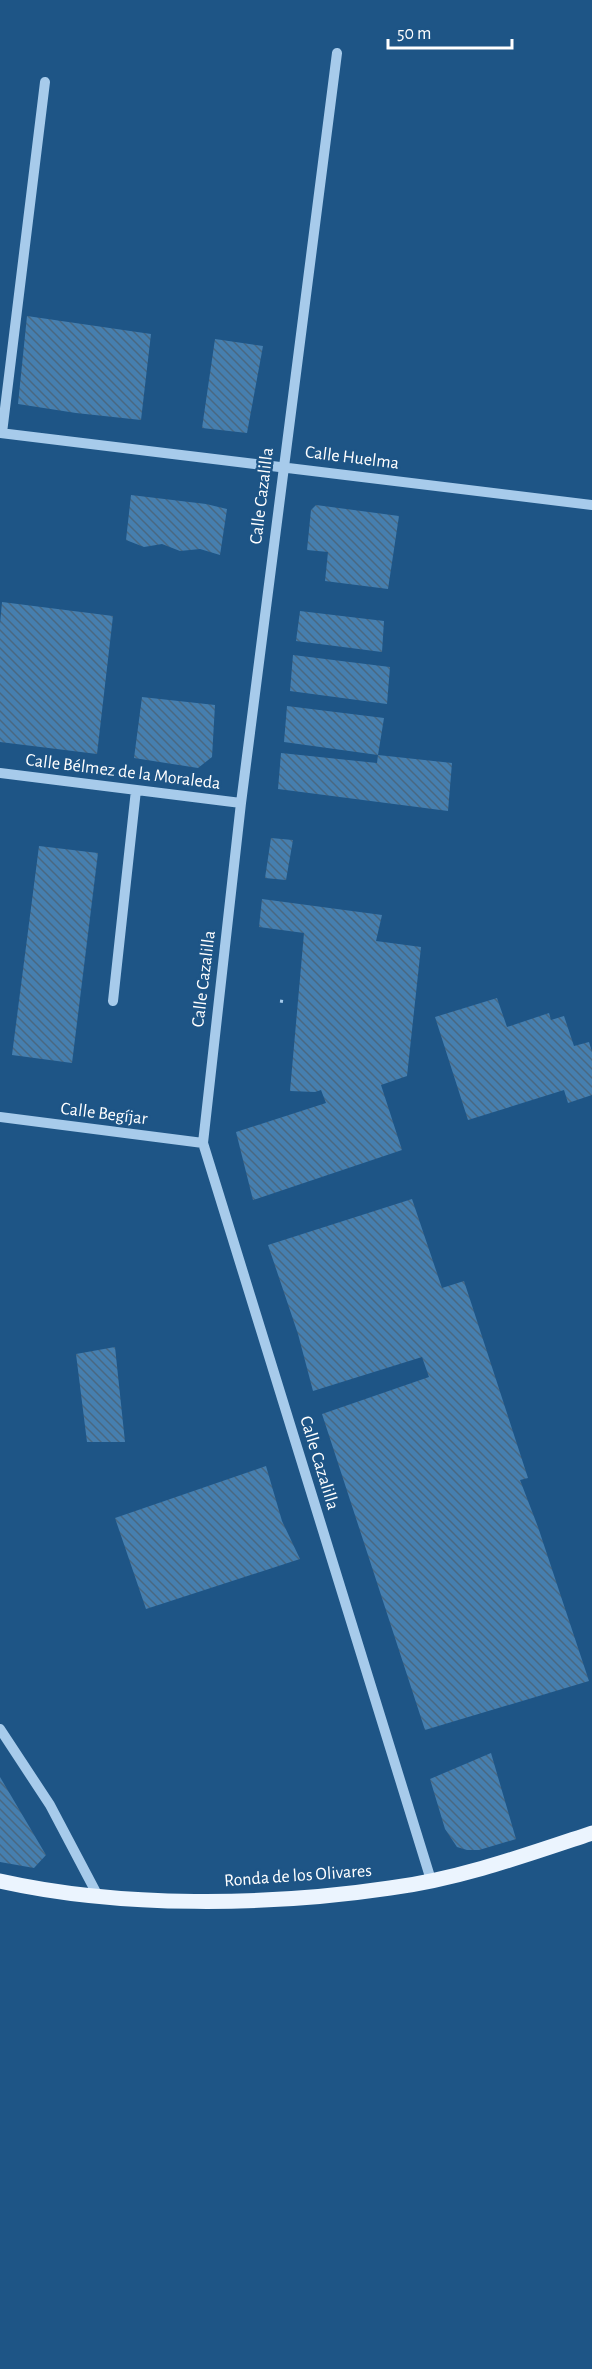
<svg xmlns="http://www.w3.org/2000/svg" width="592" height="2369" font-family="'Alegreya Sans',sans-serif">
<defs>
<pattern id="building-back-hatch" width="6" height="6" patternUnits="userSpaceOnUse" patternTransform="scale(1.5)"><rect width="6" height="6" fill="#467faf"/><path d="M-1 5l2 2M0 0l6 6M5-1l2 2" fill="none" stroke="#496882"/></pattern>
</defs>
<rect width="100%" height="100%" fill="#1e5586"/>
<path fill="url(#building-back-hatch)" d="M27,316L151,334L141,420L76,413L18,404Z
M215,339L263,346L247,433L202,428Z
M131,495L206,504L227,509L220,555L200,549L180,551L162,544L144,547L126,540Z
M316,505L399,516L388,589L325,581L328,552L307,550L311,510Z
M2,602L113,616L97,754L0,742V624Z
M300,611L384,621L382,652L296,641Z
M293,655L390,667L387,704L290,691Z
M142,697L215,705L212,757L198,768L134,758Z
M287,706L384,718L378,755L284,742Z
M281,753L377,763L378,755L452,763L448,811L278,789Z
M271,838L293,840L286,880L265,878Z
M39,846L98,853L72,1063L12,1055Z
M262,899L382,915L376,941L421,947L407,1076L381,1085L402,1150L253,1200L236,1132L326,1103L321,1090L315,1092L290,1091L304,933L259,927Z
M497,998L507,1027L549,1013L551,1020L564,1016L574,1046L589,1042L592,1052V1095L568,1103L564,1090L468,1120L435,1017Z
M412,1199L442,1288L464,1281L528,1478L520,1480L538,1527L589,1681L425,1730L322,1414L429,1377L422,1357L313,1391L298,1334L268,1245Z
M115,1347L125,1442H87L76,1354Z
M266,1466L282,1521L300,1559L146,1609L115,1518Z
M491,1753L516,1839L479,1850H467L457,1847L445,1829L430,1779Z
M0,1777L46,1855L34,1868L0,1862Z"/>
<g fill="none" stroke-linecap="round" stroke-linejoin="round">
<path stroke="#a7cbeb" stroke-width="3" stroke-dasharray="3 4.5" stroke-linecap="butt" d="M280,1001L287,1002"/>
<path stroke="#a7cbeb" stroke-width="10" d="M337,53L241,803L203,1143L431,1880
M0,433L592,505
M2,433L45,82
M0,773L241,803
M113,1001L136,790
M0,1117L203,1143
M0,1729L50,1805L98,1896"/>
<path stroke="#ebf4fe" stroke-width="15" d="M0,1881C120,1908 269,1906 390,1888C459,1879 526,1855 592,1833"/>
</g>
<g text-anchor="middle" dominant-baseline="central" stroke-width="5" stroke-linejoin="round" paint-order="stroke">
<g font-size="18" fill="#fff" stroke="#1e5586">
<text transform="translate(352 458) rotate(7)">Calle Huelma</text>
<text transform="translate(262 496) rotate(-83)">Calle Cazalilla</text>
<text transform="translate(123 772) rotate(7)">Calle Bélmez de la Moraleda</text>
<text transform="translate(204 979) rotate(-83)">Calle Cazalilla</text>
<text transform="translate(104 1114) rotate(7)">Calle Begíjar</text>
<text transform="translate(319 1463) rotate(73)">Calle Cazalilla</text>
<text transform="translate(298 1876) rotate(-4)">Ronda de los Olivares</text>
</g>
</g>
<path d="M388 39v9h124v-9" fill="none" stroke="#ffffff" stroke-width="3"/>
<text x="397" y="39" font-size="18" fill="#ffffff" stroke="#1e5586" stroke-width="4.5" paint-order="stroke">50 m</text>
</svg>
